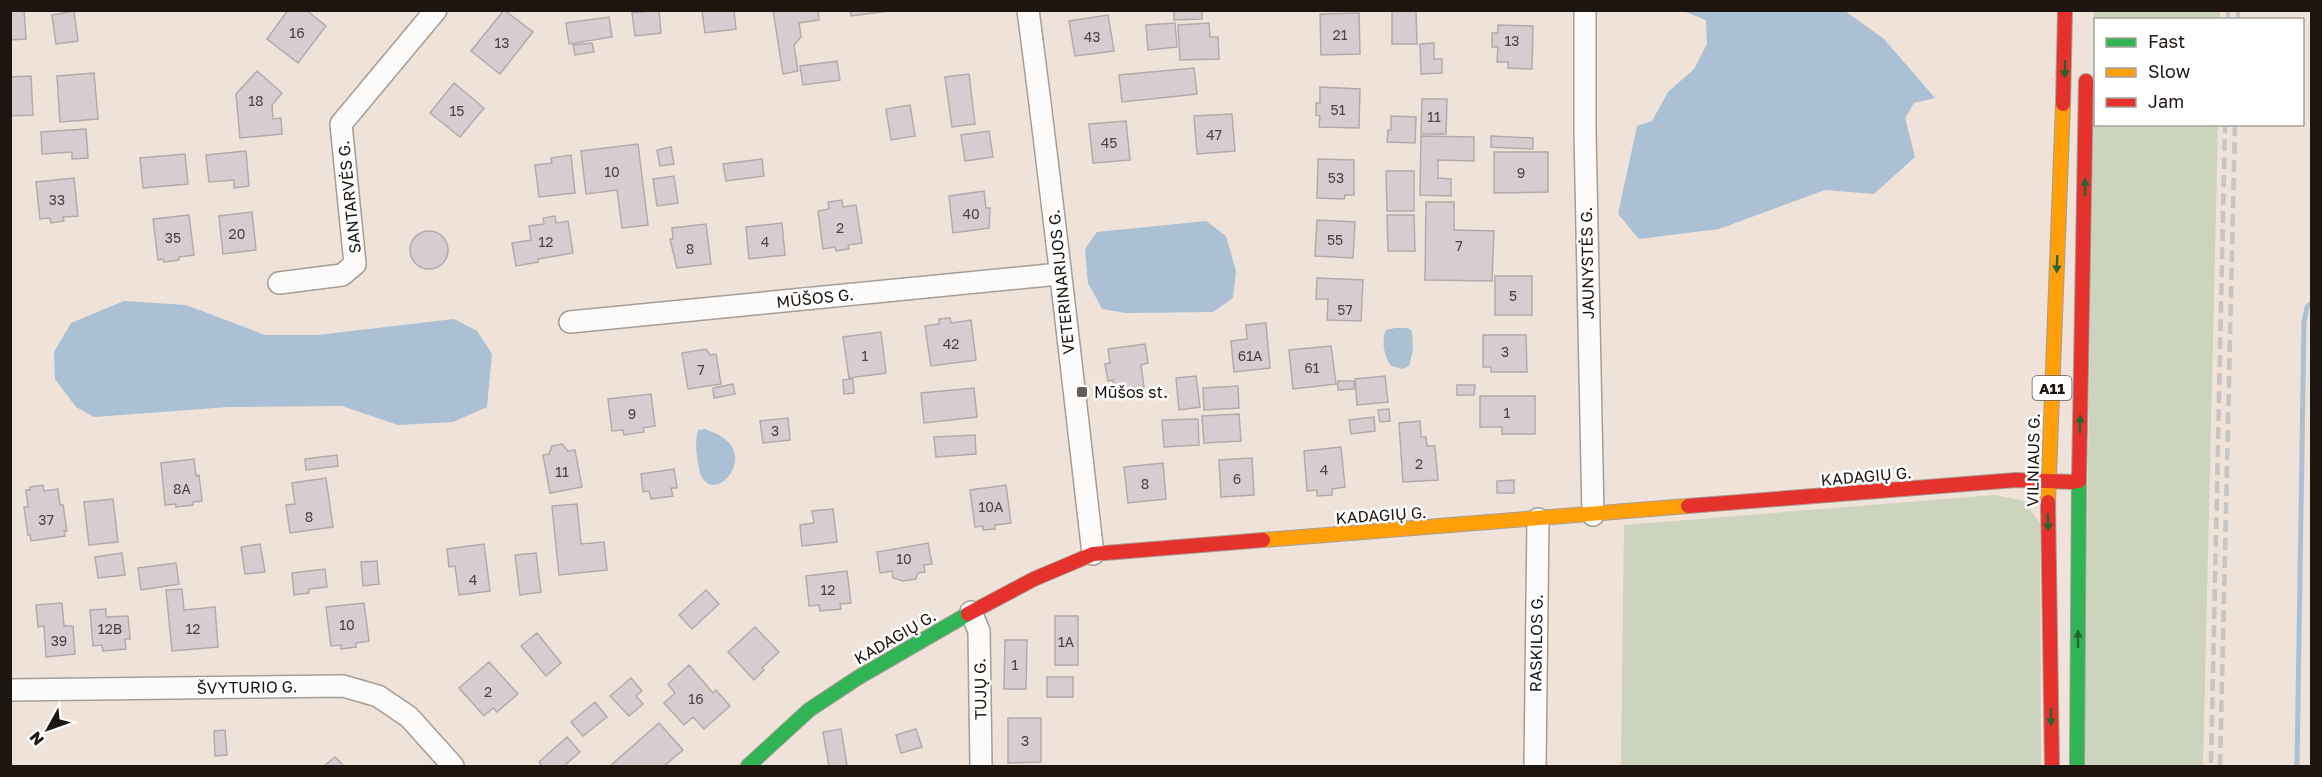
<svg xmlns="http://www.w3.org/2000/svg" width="2322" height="777" font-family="'Golos Text',sans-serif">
<rect width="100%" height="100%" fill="#eee2d9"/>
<path fill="#ccd4bd" d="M2094,11H2220V19L2096,20V124L2218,125L2203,766H2084Z
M1995,495L2024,501L2040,523L2041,766H1621L1624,525Z"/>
<path fill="#abc0d3" d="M1683,11H1845L1884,39L1935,98L1914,103L1905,118L1915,157L1874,194L1825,190L1719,229L1639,239L1618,214L1637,126L1652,121L1668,92L1694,69L1707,44L1706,20Z
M1206,221L1226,236L1236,271L1233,298L1213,312L1126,313L1102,309L1088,283L1085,249L1097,232Z
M124,301L186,305L265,335H317L454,319L477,331L492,354L487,407L453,422L398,425L342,406L229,407L94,417L76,407L55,379L54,352L71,323Z
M1395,328H1408L1412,331L1413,350L1409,366L1403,369L1391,366C1384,357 1381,340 1386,330Z
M705,429C712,432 721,435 726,440C756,464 704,514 698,463C696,451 695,441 698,430Z"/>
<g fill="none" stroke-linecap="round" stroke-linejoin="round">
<path stroke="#abc0d3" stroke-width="5" d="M2297,766L2304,322L2307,307L2312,303"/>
</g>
<path fill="#d7cdd0" stroke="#b3abab" stroke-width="1.5" d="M10,10H24L26,39L10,40Z
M288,10H306L326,26L298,63L267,39Z
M504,10L533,32L500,74L471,51Z
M659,10L661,33L635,36L632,13Z
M734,10L736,29L705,33L702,11Z
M773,10H818L819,20L799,23L801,37L794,45L798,71L783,74Z
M850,10H888V11L851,16Z
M1174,10H1202V19L1174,20Z
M1392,10H1416L1417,44H1392Z
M74,11L78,41L56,44L52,15Z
M1359,13L1360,54L1321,55L1320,14Z
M1108,15L1114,51L1075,56L1069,21Z
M609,17L612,37L569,44L566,23Z
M1175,23L1177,47L1148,50L1146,25Z
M1209,23L1210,37H1218L1219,59L1180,60L1178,25Z
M1498,25L1533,26L1532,69L1508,68V62H1497L1498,47H1492V33H1498Z
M592,43L594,52L575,55L573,45Z
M1434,43V59H1442V73L1421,74L1420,44Z
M837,61L840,80L803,85L800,66Z
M1194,68L1197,94L1122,102L1119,75Z
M257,71L282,93L272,105L273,119L281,118L282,134L240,138L236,94Z
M94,73L98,119L60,122L57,76Z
M969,74L975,124L952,127L945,77Z
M31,76L33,115L10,116V77Z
M454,83L484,108L460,137L430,113Z
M1320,87L1360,89L1359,128L1319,127L1320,116L1316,115V103H1320Z
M1422,99H1447L1446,134H1421Z
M910,105L915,136L891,140L886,109Z
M1232,114L1235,151L1197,154L1194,116Z
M1391,116L1416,117L1415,143L1387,142L1388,130H1391Z
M1126,121L1130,160L1093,163L1089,124Z
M86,129L88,158L72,159V152L42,154L41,132Z
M989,131L993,157L965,161L961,135Z
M1421,136L1474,137V161L1438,160V178L1451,179V196L1420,195Z
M1491,136L1533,138V149L1491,147Z
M638,144L648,225L622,228L617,190L586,194L581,151Z
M671,147L674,164L660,166L657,150Z
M246,151L249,186L234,188V180L209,182L206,155Z
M1494,152H1548V192L1494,193Z
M185,154L188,184L143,188L140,158Z
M571,155L575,193L539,197L535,165L552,163L551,158Z
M762,159L764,176L726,181L723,164Z
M1318,159L1354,160V195H1345L1344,199L1317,198Z
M1386,171H1414V211H1387Z
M674,176L678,203L657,206L653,179Z
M74,178L78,216L63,217L64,221L51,223L50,218L40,219L36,182Z
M984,191L986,208H990L989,228L953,233L949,196Z
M842,200L843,207L856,205L862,243L848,245L849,249L836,251L835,247L823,249L818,211L829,209L828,202Z
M1426,202H1454V230L1494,231L1492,281L1425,280Z
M252,212L256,250L223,254L219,216Z
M189,215L194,255L179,257V260L164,262L163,259L158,260L153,219Z
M1387,215H1414L1415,251H1388Z
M555,216L556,223L568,221L573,253L538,259V262L516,266L512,243L531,240L529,226L544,224L543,218Z
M1317,220L1355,222L1353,258L1315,256Z
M782,223L785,255L749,259L746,227Z
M706,224L711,264L677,268L670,239H673L672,228Z
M410 250a19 19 0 1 1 38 0a19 19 0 1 1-38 0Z
M1495,276H1532V315H1495Z
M1317,278L1363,280L1361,321L1327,320L1328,299H1316Z
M950,318L951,323L971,320L976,360L931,366L925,326L939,324V319Z
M1266,323L1270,368L1234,372L1231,341L1247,339L1246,325Z
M881,332L886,373L849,378L843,337Z
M1483,335H1526L1527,372H1491V367H1483Z
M1145,344L1148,363L1141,365L1144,387L1115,392L1113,380L1108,381L1105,364L1110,363L1108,349Z
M1331,346L1336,384L1293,389L1289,350Z
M706,349L710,355L716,354L721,384L688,389L682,353Z
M1196,376L1200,407L1179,410L1176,378Z
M1385,376L1388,402L1357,405L1355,379Z
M853,379L854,393L844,394L843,380Z
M1338,381H1354V389L1338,390Z
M733,384L735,394L714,398L713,388Z
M1457,385H1475L1474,395H1457Z
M1238,386L1239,408L1204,410L1203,388Z
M974,388L977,417L924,423L921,393Z
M651,394L655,426L643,428L644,432L624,435L623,430L612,431L608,399Z
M1480,396H1535V434H1502V427H1480Z
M1389,409L1390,421L1380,422L1378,410Z
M1239,414L1241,441L1204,443L1202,416Z
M1374,417L1375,431L1351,434L1349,420Z
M788,418L790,440L763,443L760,421Z
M1198,419L1199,445L1164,447L1162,420Z
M1420,421L1421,437H1426L1427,446H1435L1438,480L1403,482L1399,423Z
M975,435L976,454L936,457L934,437Z
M562,444L568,451L575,450L582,487L550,493L543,455L549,454L552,446Z
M1341,447L1345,487L1332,489V495L1317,496V490L1307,491L1304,451Z
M337,455L338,466L306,470L305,459Z
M1252,458L1254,495L1221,497L1219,460Z
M194,459L196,476L199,475L202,501L193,502V505L176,507V504L165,505L161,463Z
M1163,463L1166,499L1128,503L1124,467Z
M674,469L677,488H671L673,496L651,499L649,491L643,492L641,474Z
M326,478L333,527L290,533L286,505L295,504L292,483Z
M1514,480V493H1497V481Z
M43,485L44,491L58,489L60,505H63L67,531H64L65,536L31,541L30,535H28L24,507H28L26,490H30V487Z
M1006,485L1011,523L995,525V529L983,530V526L975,527L970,490Z
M113,499L118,542L89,545L84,502Z
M577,504L581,544L604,542L607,570L559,575L552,506Z
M833,509L837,542L802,546L800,525L814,523L812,511Z
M928,543L932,564L924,565L925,572L918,573L916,579L903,581L893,578L892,571L880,573L877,552Z
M260,544L265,572L245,574L241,547Z
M484,544L490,591L459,595L455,566L449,567L447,549Z
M122,553L125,575L98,578L95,557Z
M536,553L541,592L520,595L515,555Z
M377,561L379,584L363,586L361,562Z
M176,563L179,584L141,590L138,568Z
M325,569L327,587L309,589V593L294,595L292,573Z
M847,571L851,603L840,604L841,609L820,611L819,605L809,606L806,576Z
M182,589L184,610L215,607L218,647L172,651L166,590Z
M706,590L719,604L692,629L679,615Z
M62,603L64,626H73L75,654L46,657L44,626L38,627L36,605Z
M364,603L369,641L356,643V647L341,649V645L331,646L326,607Z
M106,609V617L128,616L130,639H125L126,649L103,651L102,645L93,646L90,610Z
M1055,616H1078V665H1055Z
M755,627L779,652L762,668L764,670L754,680L728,652Z
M537,633L561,663L546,676L521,646Z
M1005,640H1027L1026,689H1004Z
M489,662L518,694L497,712L493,708L484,716L459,688Z
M689,665L713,693L716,690L730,706L704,729L693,717L684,725L664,703L675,693L668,684Z
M1047,677H1073V697H1047Z
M631,678L642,691L636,696L643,704L629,716L610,696Z
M595,702L607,717L583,736L571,722Z
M1008,718H1041V762L1008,763Z
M659,723L683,750L664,766H610Z
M841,729L847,766H829L823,732Z
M916,729L922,747L901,753L896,735Z
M225,730L227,755L215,756L214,731Z
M567,737L580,752L564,766H542L539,762Z
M335,757L344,766H324Z"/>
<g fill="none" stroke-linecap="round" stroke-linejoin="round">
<g stroke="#a59d96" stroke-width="24">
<path id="street" d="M1028,10C1052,191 1072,372 1093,554
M1585,10V132L1593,515
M279,283L342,275L355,264L341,124L436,10
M570,322L1059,274
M971,612L979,631L981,766
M10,690L343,686L378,696L409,717L453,766
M1535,766L1538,519"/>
</g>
<g stroke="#a59d96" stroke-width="16">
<path id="fast" d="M748,766L809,710L859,677L968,614
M2077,766L2079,481"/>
</g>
<g stroke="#a59d96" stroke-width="16">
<path id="slow" d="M2048,502L2063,104
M1263,540L1688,506"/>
</g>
<g stroke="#a59d96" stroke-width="16">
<path id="jam" d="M2063,104L2065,10
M2079,481L2086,81
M2048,502L2052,766
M1688,506L2016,480L2073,482
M968,614L1034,579L1093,554L1263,540"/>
</g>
<use href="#street" stroke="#fcfbf9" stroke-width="21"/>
<use href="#fast" stroke="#30b455" stroke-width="14"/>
<use href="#slow" stroke="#ff9f0a" stroke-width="14"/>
<use href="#jam" stroke="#e5322d" stroke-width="14"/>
<path stroke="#c9c5c2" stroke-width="4.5" stroke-dasharray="12 6" stroke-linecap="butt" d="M2228,20V10
M2238,20V10
M2211,763L2225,124
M2220,766L2235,124"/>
</g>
<defs><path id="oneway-solid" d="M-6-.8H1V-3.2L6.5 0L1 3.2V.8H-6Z" transform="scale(1.5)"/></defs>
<g fill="#266532">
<use href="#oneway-solid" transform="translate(2065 69) rotate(91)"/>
<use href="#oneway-solid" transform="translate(2085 187) rotate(-90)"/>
<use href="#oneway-solid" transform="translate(2057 264) rotate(92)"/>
<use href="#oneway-solid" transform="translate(2080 424) rotate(-89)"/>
<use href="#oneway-solid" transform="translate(2048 522) rotate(89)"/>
<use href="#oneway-solid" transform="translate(2078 639) rotate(-90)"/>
<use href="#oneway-solid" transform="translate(2051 717) rotate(89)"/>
</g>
<rect fill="#665d56" stroke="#fff" stroke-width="2" x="1076" y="386" width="12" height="12" rx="3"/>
<g text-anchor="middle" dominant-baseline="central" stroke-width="5" stroke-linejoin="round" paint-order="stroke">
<g font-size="14" fill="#4c4440">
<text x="297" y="32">16</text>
<text x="1340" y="34">21</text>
<text x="1092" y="36">43</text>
<text x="1512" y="40">13</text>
<text x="502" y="42">13</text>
<text x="256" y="100">18</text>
<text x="1338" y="109">51</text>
<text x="457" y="110">15</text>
<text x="1434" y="116">11</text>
<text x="1214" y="134">47</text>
<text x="1109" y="142">45</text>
<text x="612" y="171">10</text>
<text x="1521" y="172">9</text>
<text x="1336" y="177">53</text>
<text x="57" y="199">33</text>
<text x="971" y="213">40</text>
<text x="840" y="227">2</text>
<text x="237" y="233">20</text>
<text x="173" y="237">35</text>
<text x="1335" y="239">55</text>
<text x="546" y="241">12</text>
<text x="765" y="241">4</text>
<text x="1459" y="245">7</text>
<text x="690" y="248">8</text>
<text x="1513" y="295">5</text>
<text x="1345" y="309">57</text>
<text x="951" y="343">42</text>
<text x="1505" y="351">3</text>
<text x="865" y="355">1</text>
<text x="1250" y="355">61A</text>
<text x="1312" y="367">61</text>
<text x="701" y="369">7</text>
<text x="1507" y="412">1</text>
<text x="632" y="413">9</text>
<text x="775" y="430">3</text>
<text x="1419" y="463">2</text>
<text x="1324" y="469">4</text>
<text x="562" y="471">11</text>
<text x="1237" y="478">6</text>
<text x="1145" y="483">8</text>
<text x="182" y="488">8A</text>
<text x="991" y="506">10A</text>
<text x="309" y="516">8</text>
<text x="46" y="519">37</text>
<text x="904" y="558">10</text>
<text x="473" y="579">4</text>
<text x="828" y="589">12</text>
<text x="347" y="624">10</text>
<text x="110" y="628">12B</text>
<text x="193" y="628">12</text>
<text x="59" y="640">39</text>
<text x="1066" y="641">1A</text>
<text x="1015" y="664">1</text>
<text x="488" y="691">2</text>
<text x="696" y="698">16</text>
<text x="1025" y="740">3</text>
</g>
<rect fill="#fff" stroke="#615c58" stroke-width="1.5" x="2032.5" y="376" width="39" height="24" rx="4.5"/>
<g font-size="15" font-weight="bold" fill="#1d1610">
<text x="2052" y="388">A11</text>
</g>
<g font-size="16" fill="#1d1610" stroke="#fff">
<text transform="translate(349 197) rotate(-96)">SANTARVĖS G.</text>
<text transform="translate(1587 263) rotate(-91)">JAUNYSTĖS G.</text>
<text transform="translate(1061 282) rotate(-96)">VETERINARIJOS G.</text>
<text transform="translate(815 298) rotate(-6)">MŪŠOS G.</text>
<text transform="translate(2033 460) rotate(-89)">VILNIAUS G.</text>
<text transform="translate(1866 476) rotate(-5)">KADAGIŲ G.</text>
<text transform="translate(1381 515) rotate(-4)">KADAGIŲ G.</text>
<text transform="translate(895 637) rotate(-30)">KADAGIŲ G.</text>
<text transform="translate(1536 643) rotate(-89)">RASKILOS G.</text>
<text transform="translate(247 687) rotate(-1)">ŠVYTURIO G.</text>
<text transform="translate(980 689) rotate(-91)">TUJŲ G.</text>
</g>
<g font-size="16" fill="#1d1610" stroke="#fff" text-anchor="start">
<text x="1094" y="392">Mūšos st.</text>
</g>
</g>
<rect width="2322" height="777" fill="none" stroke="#1d1610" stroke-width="24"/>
<rect x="2094" y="18" width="210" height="108" fill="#ffffff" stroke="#a5a29f" stroke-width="1.5"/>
<rect x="2106" y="38" width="30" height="9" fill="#30b455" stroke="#a5a29f" stroke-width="1.5"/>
<text x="2148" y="48" font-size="18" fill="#1d1610">Fast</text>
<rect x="2106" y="68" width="30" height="9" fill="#ff9f0a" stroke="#a5a29f" stroke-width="1.5"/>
<text x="2148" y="78" font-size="18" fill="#1d1610">Slow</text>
<rect x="2106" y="98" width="30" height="9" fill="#e5322d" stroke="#a5a29f" stroke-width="1.5"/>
<text x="2148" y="108" font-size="18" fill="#1d1610">Jam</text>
<g transform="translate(48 729) rotate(230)" stroke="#ffffff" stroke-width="4.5" paint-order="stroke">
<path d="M0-4.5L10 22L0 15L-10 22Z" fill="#1d1610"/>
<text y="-9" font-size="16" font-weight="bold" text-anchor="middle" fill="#1d1610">N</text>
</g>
</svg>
